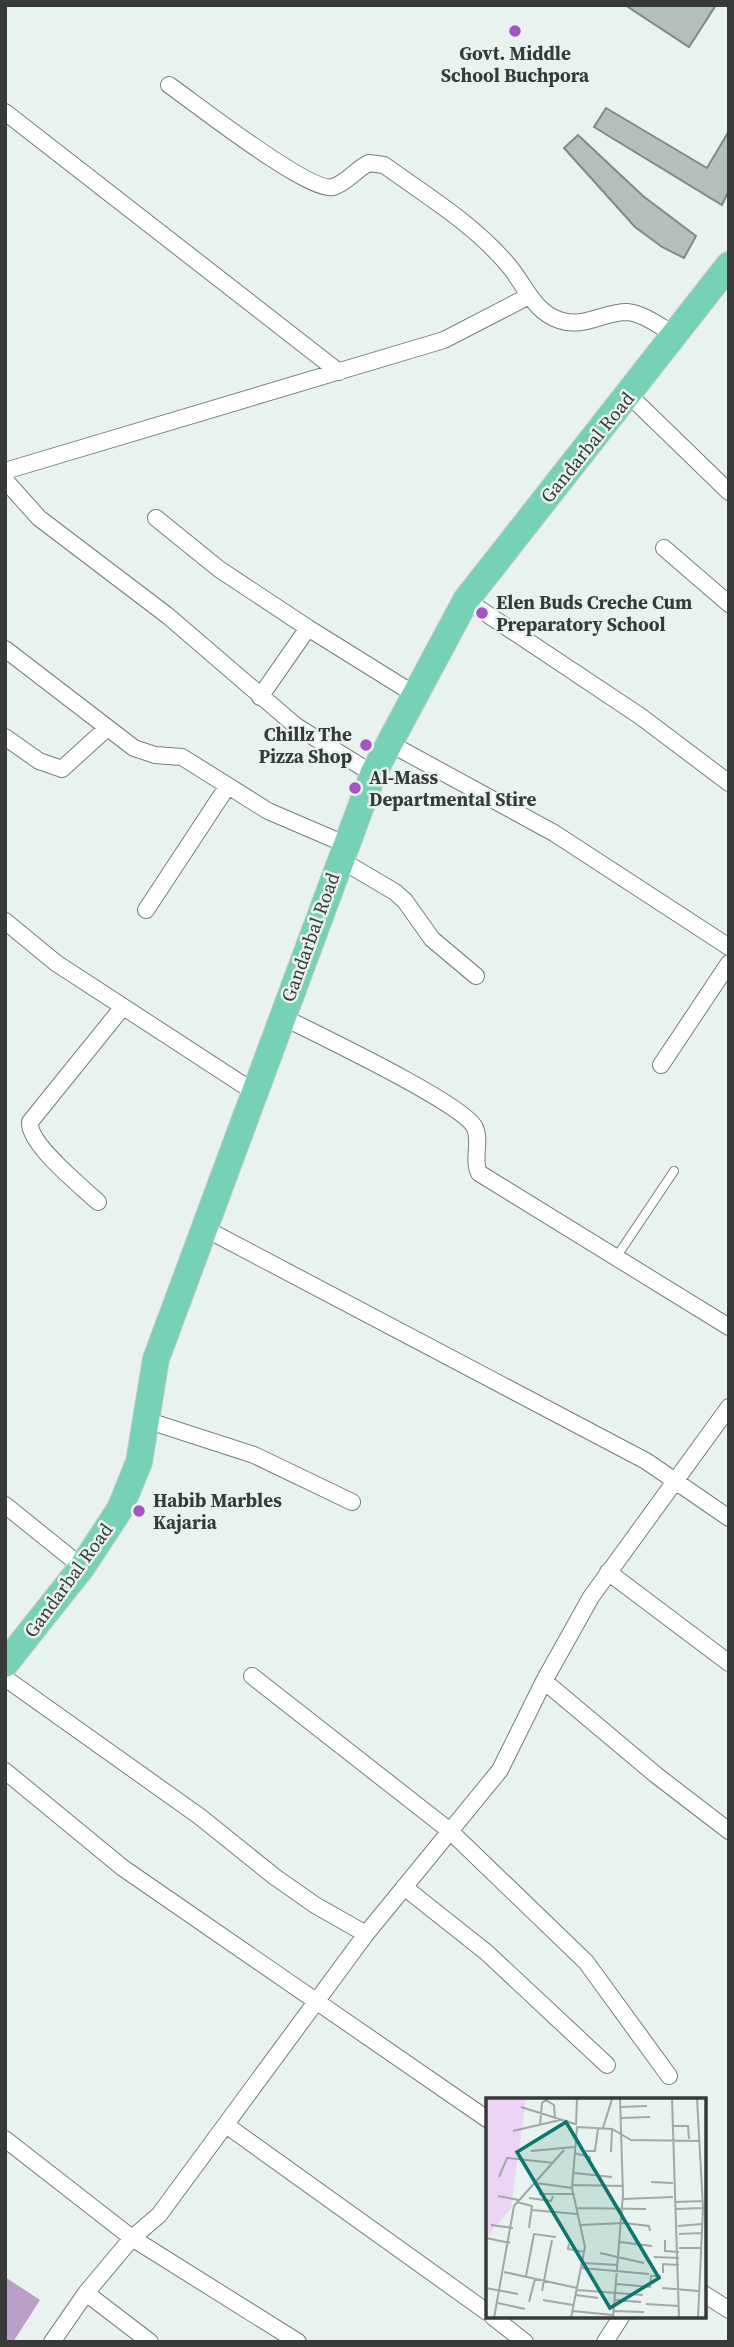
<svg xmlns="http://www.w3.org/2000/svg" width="734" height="2347" font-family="'Source Serif 4',serif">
<rect width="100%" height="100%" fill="#e8f2ee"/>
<path fill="#bb9ec8" d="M5,2277L40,2300L13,2342H5Z"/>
<path fill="#b5bfba" stroke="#818a86" stroke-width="2" d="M625,5H716L689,47Z
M606,108L707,168L729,131V190L722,205L594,127Z
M578,135L643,196L696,236L684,258L662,247L635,227L564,148Z"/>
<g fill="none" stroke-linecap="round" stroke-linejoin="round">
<g stroke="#777f7b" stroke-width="10">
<path id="service" d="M615,1259L674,1171"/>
</g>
<g stroke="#777f7b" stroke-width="18">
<path id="minor" d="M169,85C195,103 309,193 333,187C347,183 356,169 369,163L384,165C427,196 475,225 509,266C525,285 533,311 559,320C583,329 603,312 627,312C643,313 661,327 675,335
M5,112L339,372
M629,395L729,492
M5,471L444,340L529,296
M5,480L39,518L168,616L296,726L373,774
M156,518L219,569L308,628
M664,548L729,604
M466,600L640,716L729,783
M5,649L134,748L155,755L182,757L268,811L345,844
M260,697L308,628L414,694
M5,737L39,761L62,769L106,729
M389,743L554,833L729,947
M339,859L395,892L405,901L432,939L476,976
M146,910L227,787
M5,921L56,963L254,1092
M281,1016C316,1034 458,1101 474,1126C482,1140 472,1158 479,1173L729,1327
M661,1065L729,963
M98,1202C81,1186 28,1144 30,1122L122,1008
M204,1228L646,1461L729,1518
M146,1420L254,1455L352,1502
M5,1505L82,1567
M608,1572L729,1663
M252,1676L450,1831L586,1962L669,2076
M5,1678L199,1816L275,1877L315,1905L366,1934
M544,1681L656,1775L729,1831
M5,1771L123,1868L487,2119
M404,1887L486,1952L607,2065
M226,2125L487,2312
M5,2139L132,2238L298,2342
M86,2293L150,2342
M704,2294L729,2310
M493,2317L525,2342
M52,2342L86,2293L132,2238L159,2215L366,1934L500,1770L544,1681L591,1597L729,1407
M605,2342L621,2317"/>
</g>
<g stroke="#cbcccb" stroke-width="28">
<path id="primary" d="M5,1664L82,1567L120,1509L139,1462L156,1359L373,774L466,600L729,265"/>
</g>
<use href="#service" stroke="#fff" stroke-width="8"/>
<use href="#minor" stroke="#fff" stroke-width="16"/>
<use href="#primary" stroke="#77d1b6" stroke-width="26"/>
</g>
<g fill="#a454c4" stroke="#e8f2ee" stroke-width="2.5">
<circle cx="515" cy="31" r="7"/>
<circle cx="482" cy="613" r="7"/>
<circle cx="366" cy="745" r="7"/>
<circle cx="355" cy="788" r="7"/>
<circle cx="139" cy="1511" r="7"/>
</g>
<g text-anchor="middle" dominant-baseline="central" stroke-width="5" stroke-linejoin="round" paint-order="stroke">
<g font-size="19" font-weight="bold" fill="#363a38" stroke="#e8f2ee" text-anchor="start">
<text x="515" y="53" text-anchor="middle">Govt. Middle<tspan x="515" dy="22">School Buchpora</tspan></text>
<text x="496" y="602">Elen Buds Creche Cum<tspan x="496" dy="22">Preparatory School</tspan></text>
<text x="352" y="734" text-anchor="end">Chillz The<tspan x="352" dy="22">Pizza Shop</tspan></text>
<text x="369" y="777">Al-Mass<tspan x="369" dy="22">Departmental Stire</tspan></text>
<text x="153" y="1500">Habib Marbles<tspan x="153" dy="22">Kajaria</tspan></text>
</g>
<g font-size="19" fill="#363a38" stroke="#e8f2ee">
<text transform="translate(587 447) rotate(-51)">Gandarbal Road</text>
<text transform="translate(310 937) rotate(-70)">Gandarbal Road</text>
<text transform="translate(68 1580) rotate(-54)">Gandarbal Road</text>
</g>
</g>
<g transform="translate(486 2098)">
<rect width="220" height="220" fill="#e8f2ee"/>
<path d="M0,0H40L25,110L0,140Z" fill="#ebd4f6"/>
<path fill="none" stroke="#a1a8a5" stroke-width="2" d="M186,0L193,220M211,0L217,110L212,220M60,2L68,7L69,20M35,9L89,26M134,9L161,8M135,20L164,19M54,27L56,5L62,0M90,27L91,0M187,28H202L203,41M117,30L126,1M27,33L74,22M45,53L88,49M100,53H109L112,31M125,54L126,31M88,55L104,59V65M88,75L126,79M13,79L21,60L68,65M165,84L187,85M50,85L86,90M87,87L138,88M53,96H87M12,98L33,102M43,100L65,103L67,98M137,101L187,99M31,104L46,108L43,130M189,104L217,103M90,110L160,111M190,111L216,110M46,112L91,116M5,127L27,130M94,127L138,125L163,128L164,133M192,128L216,126M193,136L216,135M0,140L24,145M179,142V153L193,154M134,144L166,148M83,146L82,151L99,154M193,150H216M114,155L158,165M168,159L193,160M97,165L132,167M96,170L163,176M18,174L91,190M177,175V166L193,167M40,178L48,136L70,139M131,186L164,189L165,178H175M0,190L32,196M176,190L212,193M91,192L157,197M56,193L66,142M90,197L112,200M57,202L87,207M128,202L155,204M43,204L49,181M12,205L39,211M160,206L193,208M87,213L127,217M127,213L158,214M8,220L28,108L78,52M85,220L99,149L86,90L91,29L126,31L145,42L214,43M127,220L137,97L134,0"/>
<path fill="#0f766e" fill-opacity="0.15" stroke="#0f766e" stroke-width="3.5" d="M80,24L173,180L124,210L31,54Z"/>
<rect width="220" height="220" fill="none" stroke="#363a38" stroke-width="3.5"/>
</g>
<rect width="734" height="2347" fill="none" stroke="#363a38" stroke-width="14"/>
</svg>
